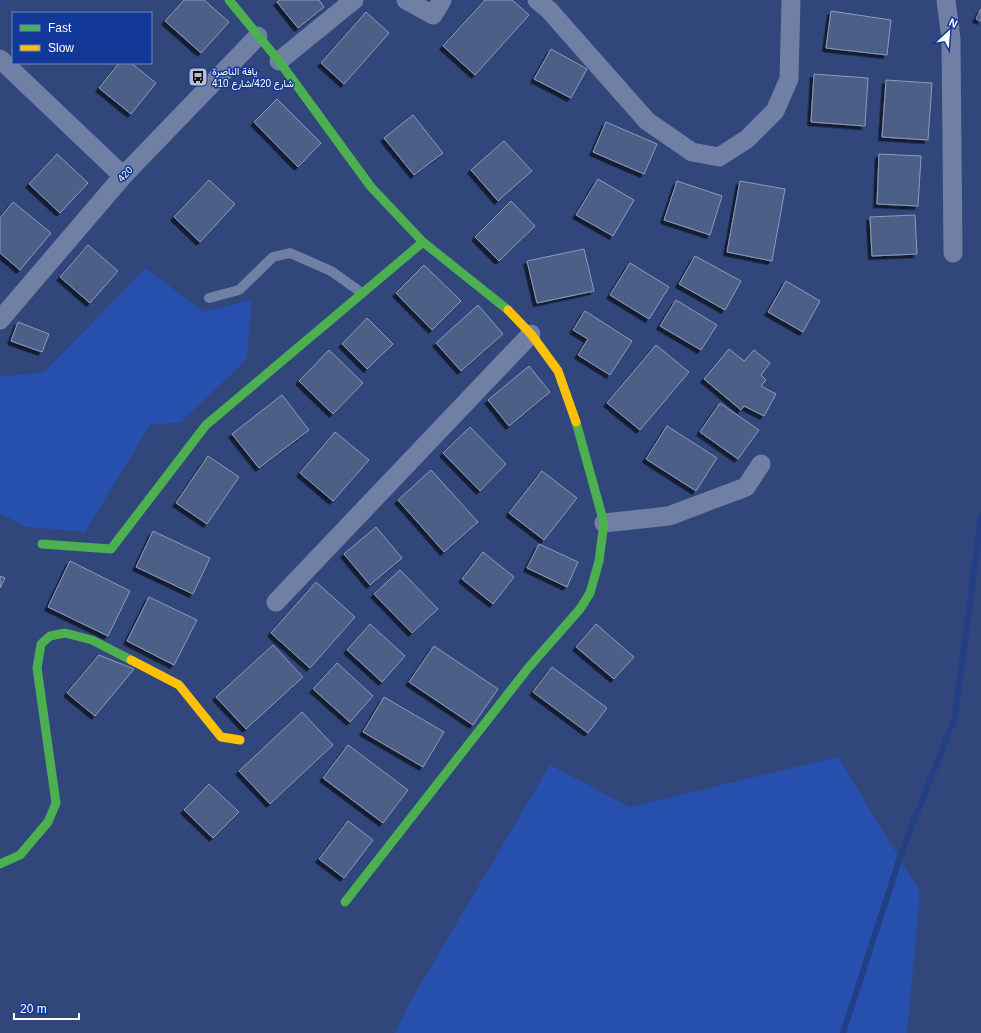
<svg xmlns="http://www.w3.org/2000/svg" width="981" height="1033" font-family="Arial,Vazirmatn,sans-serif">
<defs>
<filter id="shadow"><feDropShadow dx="-3.5" dy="3.5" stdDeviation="0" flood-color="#0009"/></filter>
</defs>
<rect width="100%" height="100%" fill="#31467a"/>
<path fill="#2750ae" d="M146,268L203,312L251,300L247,359L181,422L150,425L85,532L25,527L0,513V377L44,372Z
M838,757L920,892L907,1033H395L409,1004L550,765L630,807Z"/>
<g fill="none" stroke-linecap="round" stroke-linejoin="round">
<path stroke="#233f86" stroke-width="6" d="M843,1033L903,848L955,717L981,517"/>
</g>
<path fill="#4c5e87" stroke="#8f9bb9" filter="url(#shadow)" d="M184,0H204L229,22L201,53L165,21Z
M280,0H319L324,7L298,28L277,2Z
M485,0H512L529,15L475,75L443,46Z
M981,9V21L976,19Z
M831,11L891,20L887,55L826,48Z
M366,12L389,33L344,84L321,63Z
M551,49L587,69L571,98L534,79Z
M119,63H131L156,83L131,114L99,88Z
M814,74L868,78L865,126L811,122Z
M886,80L932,83L928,140L882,137Z
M277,99L321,143L298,167L254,122Z
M413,115L443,153L414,175L384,138Z
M606,122L657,144L644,174L593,152Z
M504,141L532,171L498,201L471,170Z
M57,154L88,183L60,213L29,184Z
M879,154L921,156L918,206L877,204Z
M598,179L634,200L613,236L576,215Z
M209,180L235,204L200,242L174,217Z
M677,181L722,196L710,235L664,220Z
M740,181L785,189L772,261L727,252Z
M511,201L535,226L499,261L475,237Z
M13,202L51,233L20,270L0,253V218Z
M915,215L917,254L872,256L870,217Z
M88,245L118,271L90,303L60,277Z
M584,249L594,291L537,303L527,261Z
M695,256L741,281L725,310L679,284Z
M630,263L669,287L649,319L610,295Z
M424,265L461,301L432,330L396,293Z
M786,281L820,301L803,332L768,312Z
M676,300L717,325L701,350L660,326Z
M478,305L503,334L461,371L436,343Z
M585,311L632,341L610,375L578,355L588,339L573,330Z
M367,318L393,344L367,369L342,344Z
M18,322L49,334L42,352L11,341Z
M656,345L689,372L640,430L607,403Z
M729,349L744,361L754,350L770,363L761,375L766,380L761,386L776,394L764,416L744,406L741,410L704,379Z
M329,350L363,383L333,414L299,381Z
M529,366L550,392L509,426L488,400Z
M282,395L309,430L259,468L232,434Z
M720,403L759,430L738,459L700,432Z
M667,426L717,458L696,491L646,459Z
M470,427L506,464L480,491L443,453Z
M335,432L369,460L333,501L300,473Z
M208,456L239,477L207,524L176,503Z
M431,470L478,522L444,552L398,500Z
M542,471L577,498L544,540L509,513Z
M376,527L402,558L370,585L344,554Z
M153,531L210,558L193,594L136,567Z
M539,544L578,562L567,587L527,568Z
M483,552L514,577L493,604L462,579Z
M70,561L130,591L108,636L48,607Z
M400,570L438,609L412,633L374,594Z
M0,576L5,578L0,588Z
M316,582L355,617L310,668L271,633Z
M149,597L197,620L174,665L127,641Z
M370,624L405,656L382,682L347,650Z
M596,624L634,657L614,679L576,647Z
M273,645L303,677L246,729L216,697Z
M434,646L498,689L473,725L409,682Z
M99,655L134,669L95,716L67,693Z
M337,663L373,696L350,722L313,689Z
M552,667L607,708L588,733L533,692Z
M384,697L444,732L423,767L363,732Z
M302,712L333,745L270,804L239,771Z
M348,745L408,790L383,823L323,778Z
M209,784L239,812L213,838L184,810Z
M348,821L373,840L344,878L319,859Z"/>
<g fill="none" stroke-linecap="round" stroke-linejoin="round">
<path stroke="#707fa4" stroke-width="10" d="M209,298L239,290L273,257L290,253L331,271L362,293"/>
<path stroke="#707fa4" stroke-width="19" d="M406,0L433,15L442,0
M537,0L549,10L647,121L692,152L719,157L747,139L775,111L789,79L791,0
M946,0L951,39L953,253
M0,59L123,176
M279,61L354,0
M0,320L123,176L258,36
M604,523L669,516L746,487L761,464
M276,602L531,334"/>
<path stroke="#4caf50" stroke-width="9" d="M229,0L279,61L371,187L423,242L508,310
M42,544L111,549L206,425L423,242
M0,864L20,855L48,822L56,803L37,668L41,644L50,636L65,633L92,640L131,660
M345,902L529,667L580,609L590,593L599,561L604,523L576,422"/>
<path stroke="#ffc107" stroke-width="9" d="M508,310L531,334L558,371L576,422
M131,660L179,685L221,737L240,740"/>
</g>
<defs>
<g id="bus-square" transform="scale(1)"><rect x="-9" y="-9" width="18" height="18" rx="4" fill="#b7bed0" stroke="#133998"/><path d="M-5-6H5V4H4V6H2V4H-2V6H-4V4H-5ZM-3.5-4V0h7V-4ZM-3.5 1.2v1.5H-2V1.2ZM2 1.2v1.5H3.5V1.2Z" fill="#111"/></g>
</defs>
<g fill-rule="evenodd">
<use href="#bus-square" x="198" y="77"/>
</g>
<g text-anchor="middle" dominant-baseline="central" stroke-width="3" stroke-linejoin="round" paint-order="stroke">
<g font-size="10" fill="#fff" stroke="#133998" text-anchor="start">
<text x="212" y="71">يافة الناصرة<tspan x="212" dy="12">شارع 420/شارع 410</tspan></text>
</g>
<g font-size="10" fill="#fff" stroke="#133998">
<text transform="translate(125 174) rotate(-47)">420</text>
</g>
</g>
<rect x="12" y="12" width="140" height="52" fill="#133998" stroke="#7188c1"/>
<rect x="20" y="25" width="20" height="6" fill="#4caf50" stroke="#7188c1"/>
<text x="48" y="32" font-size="12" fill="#ffffff">Fast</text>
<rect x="20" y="45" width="20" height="6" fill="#ffc107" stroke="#7188c1"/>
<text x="48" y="52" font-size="12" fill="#ffffff">Slow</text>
<g transform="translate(949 32) rotate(26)" stroke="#133998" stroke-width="3" paint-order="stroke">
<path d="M0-3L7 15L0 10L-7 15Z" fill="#ffffff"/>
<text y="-6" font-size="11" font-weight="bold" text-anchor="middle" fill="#ffffff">N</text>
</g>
<path d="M14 1013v6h65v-6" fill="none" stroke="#ffffff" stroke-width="2"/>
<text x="20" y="1013" font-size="12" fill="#ffffff" stroke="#133998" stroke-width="3" paint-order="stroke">20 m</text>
</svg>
